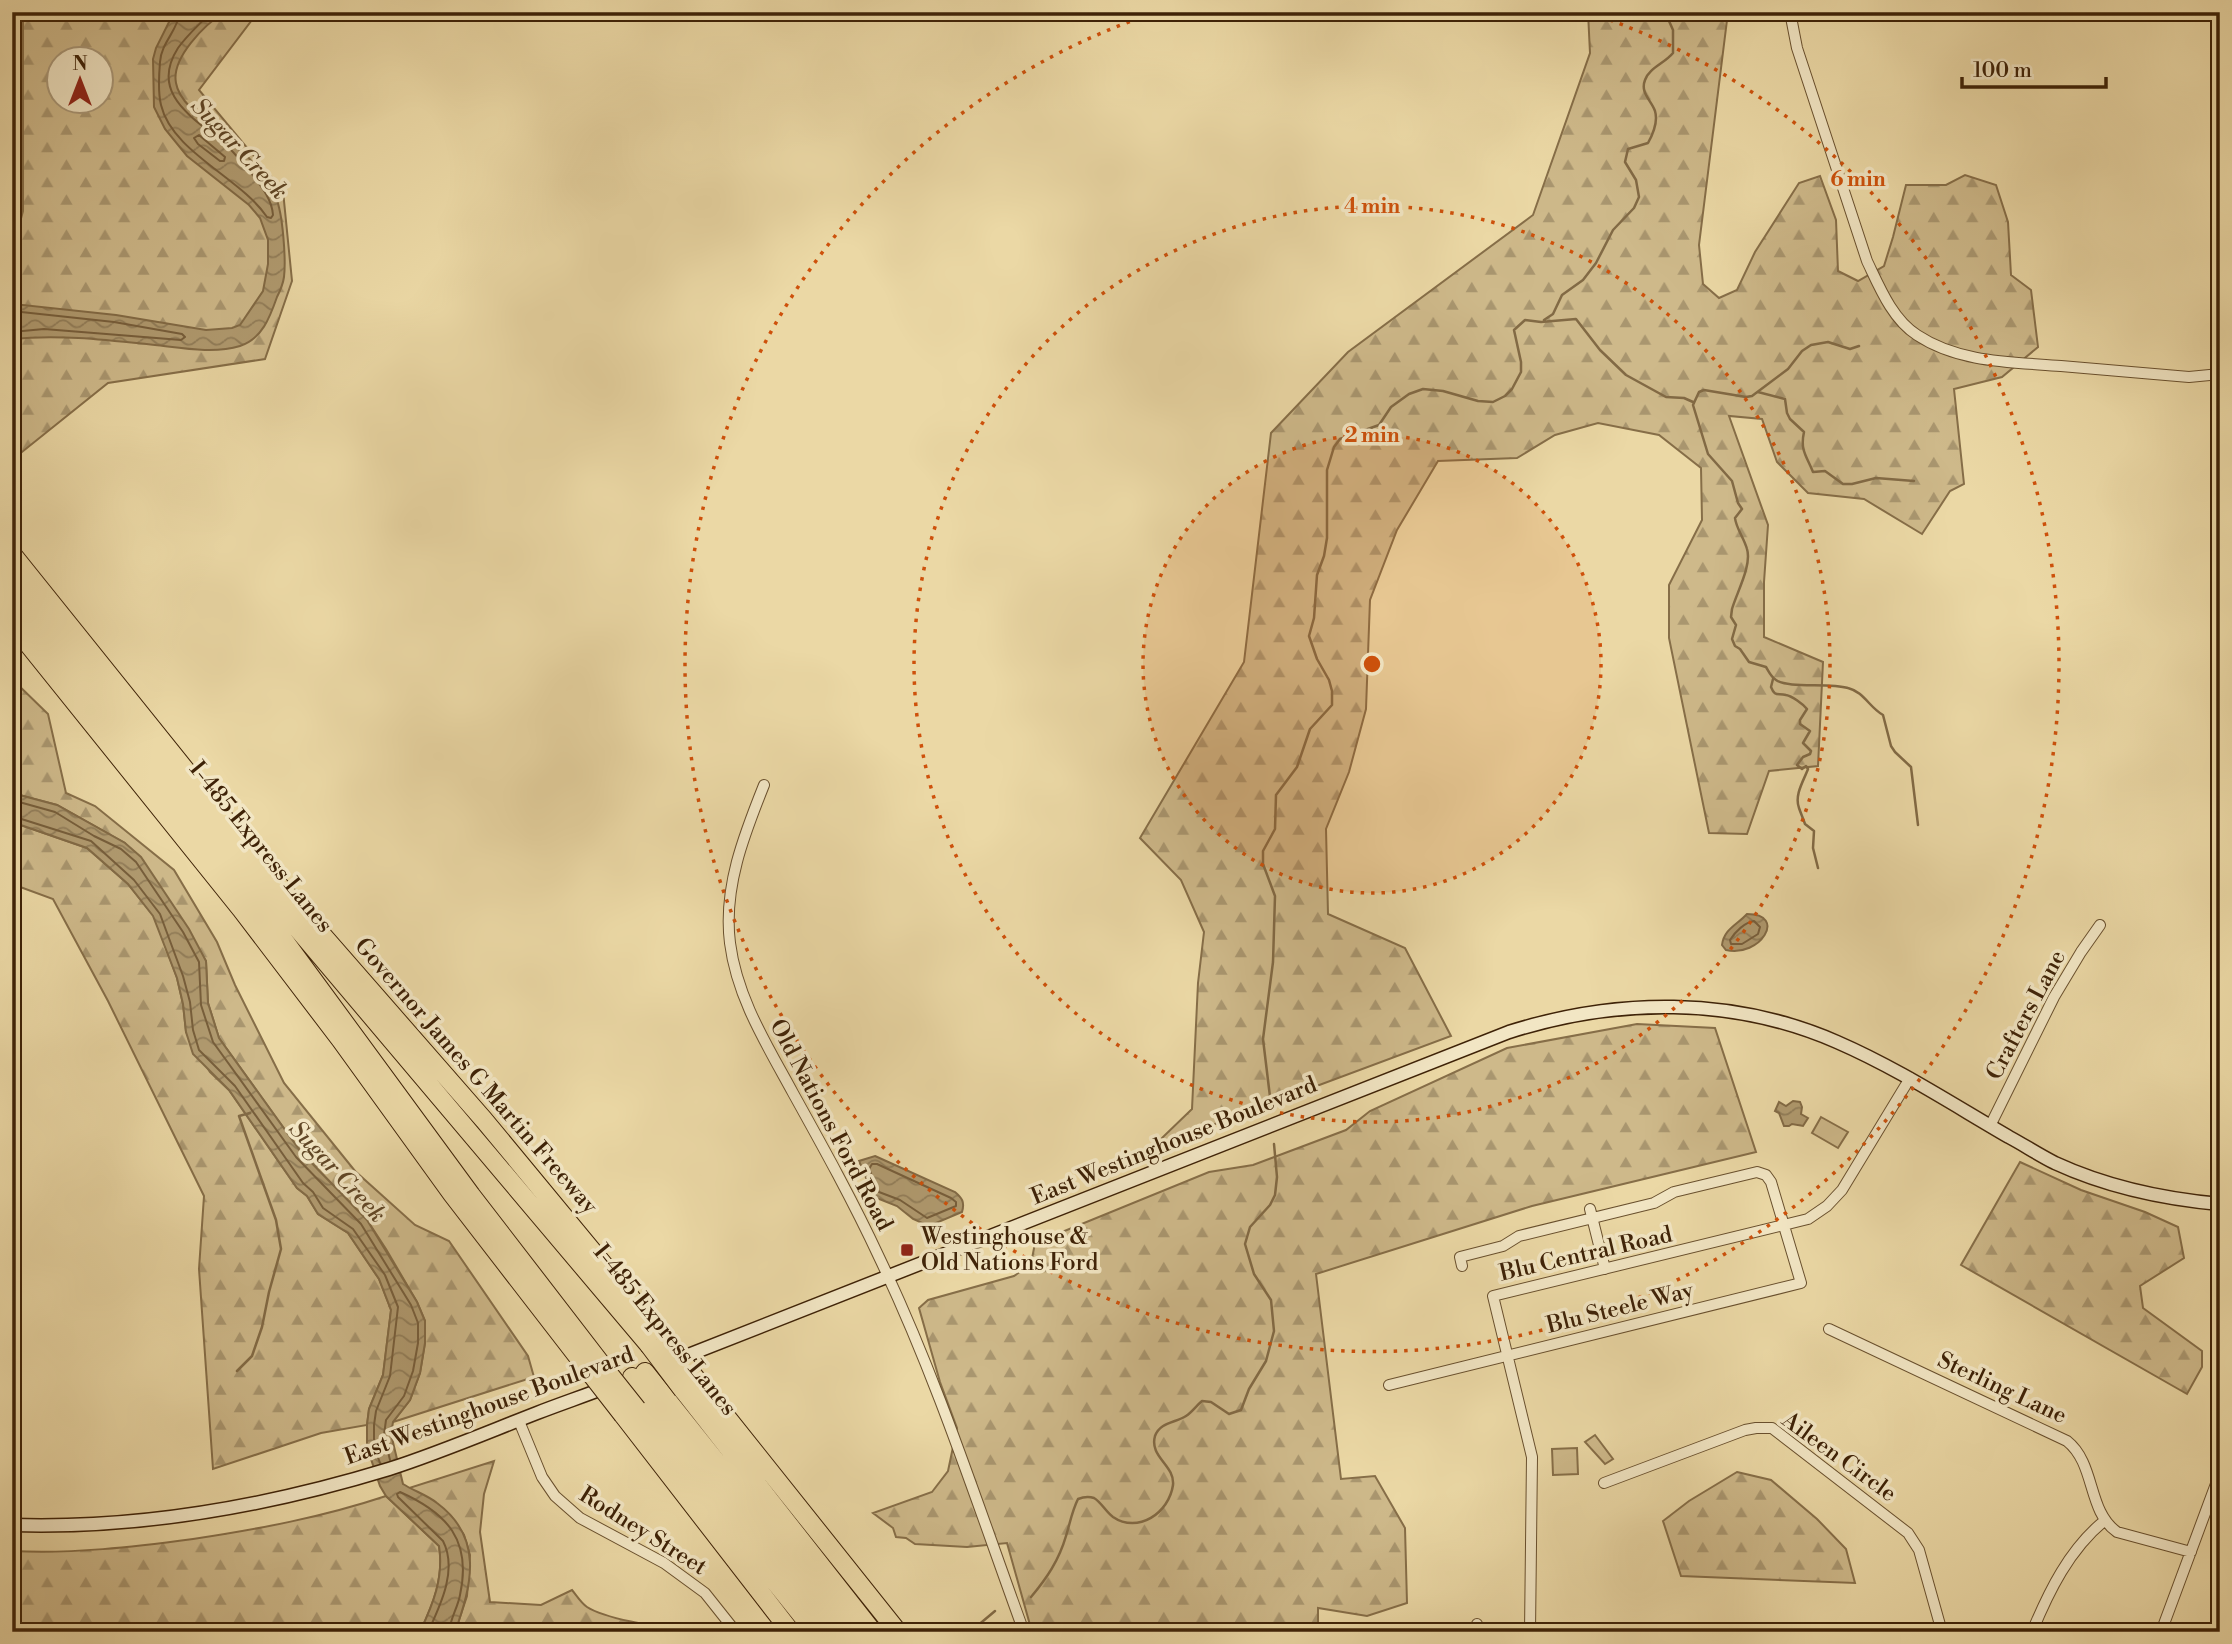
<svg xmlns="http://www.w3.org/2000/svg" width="2232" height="1644" font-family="'Libre Bodoni',serif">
<defs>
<pattern id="forest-firs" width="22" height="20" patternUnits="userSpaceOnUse" patternTransform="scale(1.75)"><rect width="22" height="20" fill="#ceb98a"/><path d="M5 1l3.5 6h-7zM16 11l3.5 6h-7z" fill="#a9966f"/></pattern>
<pattern id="water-waves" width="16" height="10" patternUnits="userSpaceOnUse" patternTransform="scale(1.75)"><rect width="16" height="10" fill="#b09a6f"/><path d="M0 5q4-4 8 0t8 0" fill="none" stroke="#917d59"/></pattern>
</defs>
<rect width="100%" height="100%" fill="#ebd8a5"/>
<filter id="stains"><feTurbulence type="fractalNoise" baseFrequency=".00286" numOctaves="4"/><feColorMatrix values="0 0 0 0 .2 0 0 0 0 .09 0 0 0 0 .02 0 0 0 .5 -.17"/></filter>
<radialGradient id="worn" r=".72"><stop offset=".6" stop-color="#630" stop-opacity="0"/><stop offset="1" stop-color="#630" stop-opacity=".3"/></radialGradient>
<path fill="url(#forest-firs)" stroke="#866e48" stroke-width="2" fill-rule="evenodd" d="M23,12H258L199,90L283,191L292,281L265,359L108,383L12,460V234L19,226L23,211ZM60,60H102V102H60Z
M1588,12H1728L1699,245L1703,284L1719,298L1737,290L1755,252L1799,183L1820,176L1836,220L1838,271L1858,281L1884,266L1893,237L1906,185H1946L1965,175L1996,185L2008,222L2011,275L2031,290L2038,347L2002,377L1954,389L1964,484L1950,491L1922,534L1864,499L1808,493L1777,462L1762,419L1729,416L1768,525L1764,582V637L1823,662L1818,766L1769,771L1747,834L1709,833L1669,638V585L1702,520L1701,468L1659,435L1598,423L1555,435L1517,458L1438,461L1397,530L1370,600L1366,709L1349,772L1326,829L1328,914L1405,948L1451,1036L1145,1150L1162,1138L1192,1109L1198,983L1204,932L1181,880L1140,838L1244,662L1271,433L1348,352L1533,215L1590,53Z
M12,679L48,714L66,793L95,806L174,870L217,942L235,985L284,1083L355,1171L415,1225L449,1241L528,1356L534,1377L393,1422L410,1400L420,1373L425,1343V1321L417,1302L386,1249L367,1220L301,1152L219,1038L208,1003L206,961L125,843L57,805L12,793Z
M12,822L87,848L128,884L154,916L177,978L183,1004L186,1032L210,1072L229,1090L297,1188L307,1196L318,1214L348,1233L379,1279L391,1310L383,1375L369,1409L367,1425L321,1433L213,1469L199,1269L204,1196L108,1001L53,899L12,884Z
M1637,1024L1715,1028L1756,1152L1532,1206L1316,1274L1341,1479L1375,1476L1405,1528L1407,1603L1367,1616L1318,1608V1632H1032L1007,1543L967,1547L915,1544L906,1538L896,1537L893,1528L873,1513L932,1492L948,1471L957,1428L940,1382L919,1308L928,1300L1014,1276L1031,1264L1035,1243L1209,1172L1253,1165L1346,1130L1370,1111L1507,1048Z
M2020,1162L2081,1190L2145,1212L2178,1227L2184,1258L2140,1286L2143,1308L2202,1351V1367L2187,1394L1961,1265Z
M494,1461L484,1494L480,1532L490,1602L541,1605L572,1590C577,1596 581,1603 587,1607C607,1620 666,1628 691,1632H455L467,1596L470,1555L464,1535L451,1516L409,1488Z
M1737,1472L1771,1480L1817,1519L1846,1549L1855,1583L1681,1576L1663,1521L1689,1501Z
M386,1496L439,1546C444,1578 433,1604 420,1632H12V1551C73,1554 133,1547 193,1539C259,1529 323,1517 386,1496Z"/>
<path fill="#ceb98a" stroke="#866e48" stroke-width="2" d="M1821,1117L1848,1132L1838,1148L1812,1133Z
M1595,1435L1613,1459L1605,1464L1585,1442Z
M1577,1448L1578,1474L1553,1475L1552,1449Z"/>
<path fill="url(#water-waves)" stroke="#826a45" stroke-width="2" d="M174,12H225C205,24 171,58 176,83C180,107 214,125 230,140C246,153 269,179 276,198C283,214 286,260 284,277C283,284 280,291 277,297C270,317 262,339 240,346C214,354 182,348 155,345C108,340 60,334 12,339L14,304L116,315L206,330L232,328L240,325L263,291L268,264V240L260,218L249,205L187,156L165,129L154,107L153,59L156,48Z
M12,793L57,805L125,843L141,857L189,929L206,961L208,1003L219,1038L301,1152L367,1220L417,1302L425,1321V1343L420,1373L410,1400L393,1422L391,1434L403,1484C414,1491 427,1495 437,1503C484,1538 472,1584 455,1632H420C433,1604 444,1578 439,1546L386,1496L380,1486L367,1447V1425L369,1409L383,1375L391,1310L379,1279L348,1233L318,1214L307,1196L297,1188L229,1090L193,1054L186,1032L183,1004L177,978L153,916L128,884L87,848L12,822Z
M1747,914C1788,914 1760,958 1726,950L1722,945C1724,929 1737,925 1747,914Z
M1793,1101L1800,1102L1802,1107L1801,1114L1808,1118L1803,1126L1792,1124L1789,1126H1784L1779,1113L1775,1111L1779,1102L1786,1106Z
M875,1156L955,1192C962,1198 965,1202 962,1212L929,1226L913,1219L897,1206L874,1197L859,1161Z"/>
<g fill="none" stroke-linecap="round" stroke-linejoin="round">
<path stroke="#775e3b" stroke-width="2" d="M180,12C178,30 161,43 160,62C159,74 158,93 161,105C172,152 241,178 267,217L271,218L273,215C272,199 261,186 251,173C243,164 235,153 226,145C196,119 148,95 178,48C187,35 201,23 211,12
M199,135L225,157L224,161H220L198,144L194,138Z
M12,311L114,322L182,334L185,337L181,340L44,329L12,332
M12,800L55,812L94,836L121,849L136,862L183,932L199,962L201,1005L213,1042L296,1157L361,1224L411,1305L418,1323V1343L413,1371L404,1396L386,1420L384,1435L390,1460
M12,816L91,841L134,880L160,914L183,976L190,1002L193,1030L199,1050L235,1086L303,1183L313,1192L323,1208L353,1229L385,1275L398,1307L390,1376L376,1411L374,1425V1446L380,1463
M1754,921L1760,927L1758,934L1742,944H1731L1730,940C1735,932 1745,922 1754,921Z
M872,1164H877L951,1198L956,1202V1206L927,1218L900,1200L879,1192L869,1169Z
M428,1632C440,1606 458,1570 443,1541L398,1497L397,1494L400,1492C447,1513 472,1540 460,1595C458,1607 450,1619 449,1632"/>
<path stroke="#826a45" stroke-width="2.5" d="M1544,320L1553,314L1562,295L1583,280L1596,263L1613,230L1634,208L1639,197L1636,180L1625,162L1628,149L1648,143C1653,134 1658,121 1655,111C1651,100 1640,93 1645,80C1649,68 1665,63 1673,53V30L1665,12
M1859,346L1850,349L1828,342L1811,345L1802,351L1788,369L1752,396L1746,397L1704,390L1699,392L1693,405L1708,454L1732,481L1738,503L1742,509L1735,518C1736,528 1744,538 1747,549C1752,565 1737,592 1732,609L1731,617L1736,625L1732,639L1735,646L1740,649L1749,662L1766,667C1769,672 1771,677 1776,680C1789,689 1829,682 1848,688C1864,692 1869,707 1883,715L1891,746L1895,752L1911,767L1918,825
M1758,392L1785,399L1787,413L1790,419L1804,432C1800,450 1806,455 1813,472L1825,471L1843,484H1852L1876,478L1914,481
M1773,679L1771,687C1775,697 1777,693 1786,695C1792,696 1803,704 1807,709L1800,720V724L1810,731L1803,743L1811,751L1810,754L1803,757L1797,765L1802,769L1806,766L1808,769C1804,780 1794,795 1799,808C1801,814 1803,818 1805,824L1814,831L1813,848L1818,868
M1271,1105L1263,1039L1273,962L1275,896L1263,864V851L1275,829L1276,795L1297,767L1310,729L1332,705V691L1329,680L1317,659L1309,636L1314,618L1317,575L1324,556L1327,538V470L1334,447L1340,439L1379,425L1391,407L1409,394L1423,389L1443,391L1478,401L1493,402L1505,396L1512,389L1521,372V362L1514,330L1525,320L1541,322L1576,319L1600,350L1626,375L1666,397L1684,398L1693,402
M237,1371L252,1356L262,1327L269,1292L281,1249L276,1220L239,1116L250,1113
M1031,1597C1047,1578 1059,1560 1066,1536C1070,1523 1072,1511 1078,1499C1083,1497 1088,1496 1094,1498C1101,1502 1106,1512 1113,1517C1138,1534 1169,1513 1173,1485C1175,1465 1149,1457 1155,1436C1160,1422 1175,1423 1186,1416C1192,1412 1196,1406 1202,1401L1211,1402L1229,1414L1241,1410L1249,1389L1266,1361L1274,1331L1271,1300L1254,1274L1245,1244L1250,1227L1270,1205L1275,1195L1277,1177L1274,1144
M970,1632L995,1611"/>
<g stroke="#69502e" stroke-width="12">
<path id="street" d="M1790,12L1797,48L1867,261C1879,286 1892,319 1917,335C1959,363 2012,362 2061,366C2104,370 2146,373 2189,377L2220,374
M764,785C744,835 723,888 730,943C737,998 767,1045 793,1093C823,1147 853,1201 879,1257C937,1378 978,1506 1024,1632
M1990,1126L2054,997L2081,952L2100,925
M1590,1209L1605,1269
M1829,1329L2067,1441C2096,1464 2087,1511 2117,1532L2191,1552
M1389,1385L1801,1283L1771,1182L1766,1175L1757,1172L1674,1192L1654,1203L1519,1236L1503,1246L1460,1257L1462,1266
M519,1421L542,1477L555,1496L580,1518L664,1563L705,1593L736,1632
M1604,1483L1745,1430L1756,1428H1772L1908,1533L1919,1550L1942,1632
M1477,1632V1624
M1530,1632L1532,1457L1493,1296L1808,1219L1827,1206L1842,1190L1910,1078
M2032,1632C2049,1591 2069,1550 2104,1521
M2161,1632L2220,1473"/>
</g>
<g stroke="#3e2207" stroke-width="15">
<path id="secondary" d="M673,1361L1509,1032C1616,998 1732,996 1837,1042C1897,1068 1952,1104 2009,1137C2024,1145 2039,1155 2055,1163C2107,1187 2164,1199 2220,1204
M12,1525C139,1529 268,1506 389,1469C439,1453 488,1432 537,1413C560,1404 584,1396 607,1387"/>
</g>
<g stroke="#3e2207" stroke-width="20">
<path id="highway" d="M12,554L269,874L484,1120L665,1339
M12,578L210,825L649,1345
M12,598L286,943L471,1195L602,1365
M12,624L241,909L340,1039L452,1194L588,1370
M645,1372L852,1632
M632,1377L834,1632
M697,1380L898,1632
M683,1390L873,1632
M637,1409L815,1632
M623,1415L791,1632"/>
</g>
<use href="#street" stroke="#f2e6c4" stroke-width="10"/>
<use href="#secondary" stroke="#f2e6c4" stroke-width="12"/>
<use href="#highway" stroke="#ebd8a5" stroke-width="18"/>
<g stroke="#3e2207" stroke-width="20" stroke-linecap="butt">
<path id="highway-bridge" d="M665,1339L697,1380
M649,1345L683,1390
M602,1365L637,1409
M588,1370L623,1415"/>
</g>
<use href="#highway-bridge" stroke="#ebd8a5" stroke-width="18"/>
</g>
<circle cx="1372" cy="664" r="229" fill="#ce510b" fill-opacity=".12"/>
<g fill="none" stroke="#ce510b" stroke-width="3.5" stroke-dasharray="3.5 7">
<circle cx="1372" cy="664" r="229"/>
<circle cx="1372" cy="664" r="458"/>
<path d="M1590 13A687 687 0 1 1 1154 13"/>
</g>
<rect fill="#8f2418" stroke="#f2e6c4" stroke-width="2.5" x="900" y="1243" width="14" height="14" rx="3.5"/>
<g text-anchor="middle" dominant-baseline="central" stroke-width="7" stroke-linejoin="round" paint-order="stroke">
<g font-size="23" fill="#3e2207" stroke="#f2e6c4">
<text transform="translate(261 847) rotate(51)">I-485 Express Lanes</text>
<text transform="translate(2026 1015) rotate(-62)">Crafters Lane</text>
<text transform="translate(476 1076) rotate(49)">Governor James G Martin Freeway</text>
<text transform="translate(831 1125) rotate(62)">Old Nations Ford Road</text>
<text transform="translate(1174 1141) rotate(-22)">East Westinghouse Boulevard</text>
<text transform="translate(1586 1254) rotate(-13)">Blu Central Road</text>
<text transform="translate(1620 1308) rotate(-14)">Blu Steele Way</text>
<text transform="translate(665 1330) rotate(51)">I-485 Express Lanes</text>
<text transform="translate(2002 1388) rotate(25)">Sterling Lane</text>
<text transform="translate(489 1406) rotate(-20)">East Westinghouse Boulevard</text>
<text transform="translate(1839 1457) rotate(36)">Aileen Circle</text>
<text transform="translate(643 1531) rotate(32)">Rodney Street</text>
</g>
<g font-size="23" fill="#3e2207" stroke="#f2e6c4" text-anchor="start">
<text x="921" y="1237">Westinghouse &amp;<tspan x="921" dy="26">Old Nations Ford</tspan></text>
</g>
<g font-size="24" font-style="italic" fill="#604626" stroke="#f2e6c4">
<text transform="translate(239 149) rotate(47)">Sugar Creek</text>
<text transform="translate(337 1172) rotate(47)">Sugar Creek</text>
</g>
</g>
<circle cx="1372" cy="664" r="10" fill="#ce510b" stroke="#f2e6c4" stroke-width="3.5"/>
<g font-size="21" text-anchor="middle" font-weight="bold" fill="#ce510b" stroke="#f2e6c4" stroke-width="7" stroke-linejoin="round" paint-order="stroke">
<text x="1858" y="186">6 min</text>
<text x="1372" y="213">4 min</text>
<text x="1372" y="442">2 min</text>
</g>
<rect width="2232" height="1644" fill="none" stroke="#ebd8a5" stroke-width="42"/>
<rect x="14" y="14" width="2204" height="1616" fill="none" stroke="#3e2207" stroke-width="3.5"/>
<rect x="21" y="21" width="2190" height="1602" fill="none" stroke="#3e2207" stroke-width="2"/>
<g transform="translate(80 80)"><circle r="33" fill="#f2e6c4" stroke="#aa9878" stroke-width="2"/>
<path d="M0-5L12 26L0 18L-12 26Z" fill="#8f2418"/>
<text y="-10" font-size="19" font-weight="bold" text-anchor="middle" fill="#3e2207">N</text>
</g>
<path d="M1962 77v10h144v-10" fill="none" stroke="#3e2207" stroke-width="3.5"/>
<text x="1973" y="77" font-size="21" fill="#3e2207" stroke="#f2e6c4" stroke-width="5" paint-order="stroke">100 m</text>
<rect width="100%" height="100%" filter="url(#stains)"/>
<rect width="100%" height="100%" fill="url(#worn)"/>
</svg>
